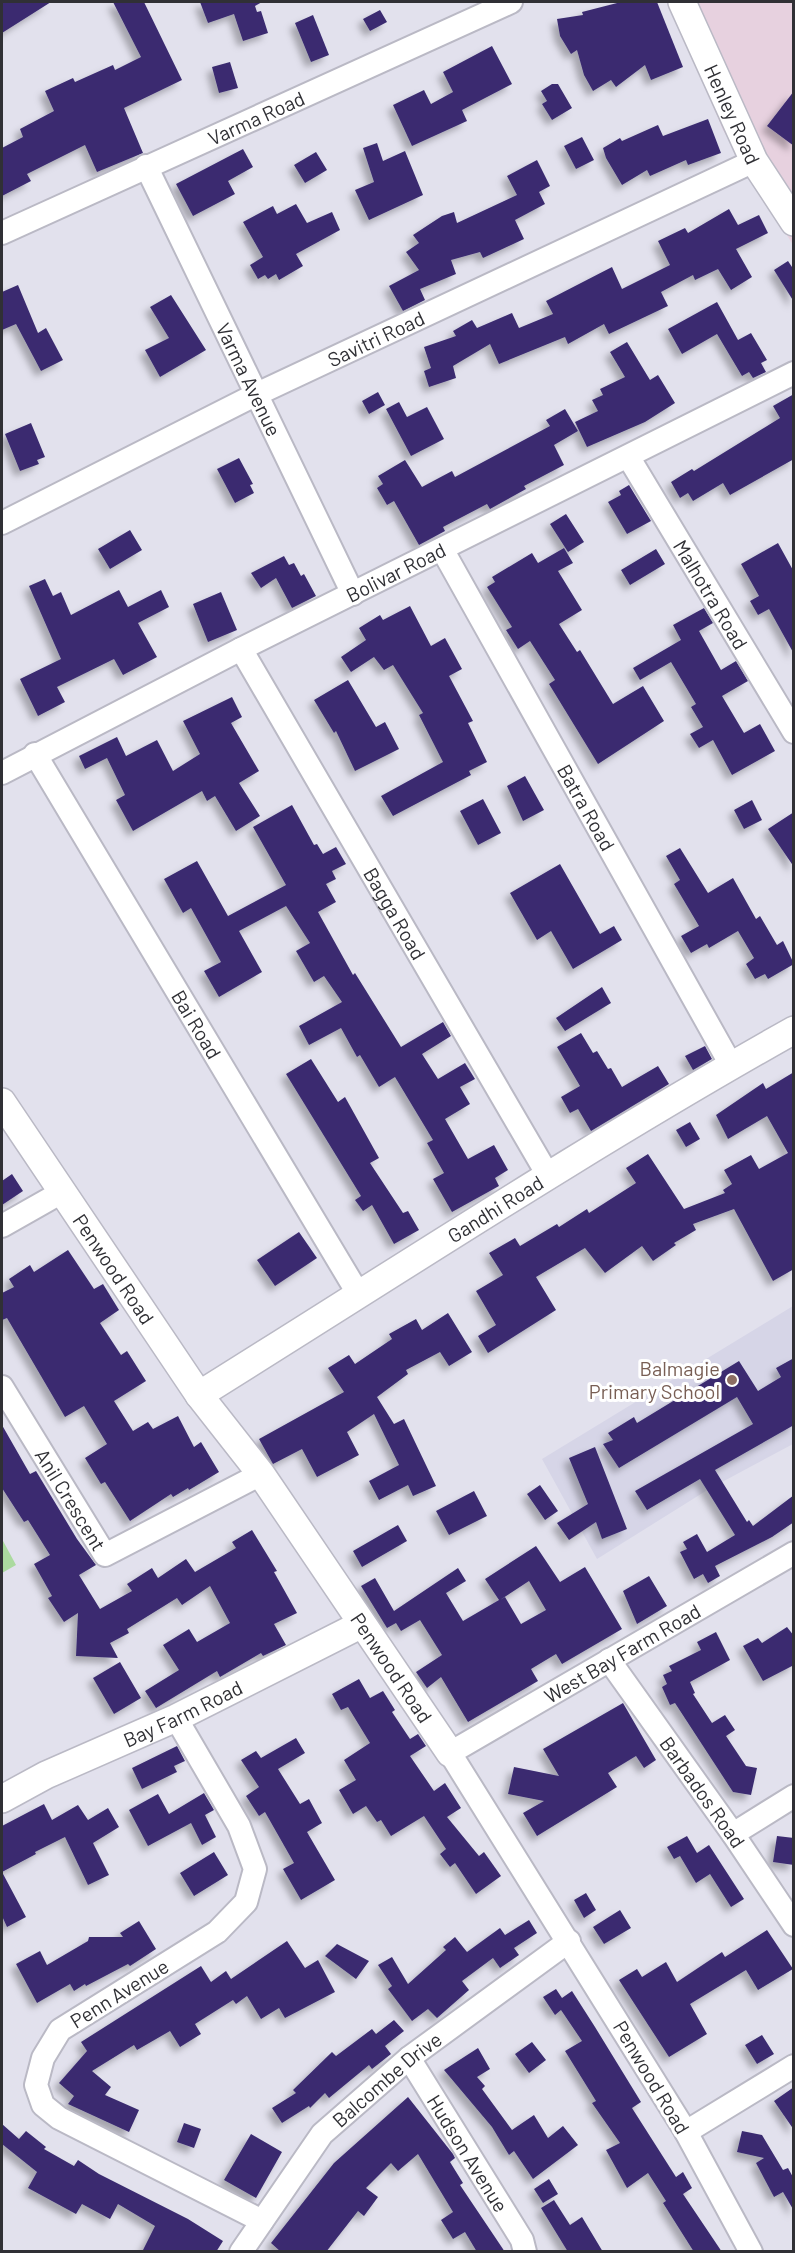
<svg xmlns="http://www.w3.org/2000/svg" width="795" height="2253" font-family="Barlow,sans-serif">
<defs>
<filter id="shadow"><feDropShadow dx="-5.5" dy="5.5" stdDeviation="3" flood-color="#0004"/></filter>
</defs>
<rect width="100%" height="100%" fill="#e2e1ed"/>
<path fill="#e7d1df" d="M670,2H793V245L723,130Z"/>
<path fill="#d6d5e7" d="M793,1306V1444L709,1489L597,1559L542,1459Z"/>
<path fill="#abda9f" d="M2,1539L16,1565L2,1573Z"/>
<path fill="#3a2c70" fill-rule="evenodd" filter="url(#shadow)" d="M2,2H51L2,33Z
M113,2H144L182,80L124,108L143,153L97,172L85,145L27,174L31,181L2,196V148L23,137L20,129L54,111L45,91L73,78L75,82L113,65L115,70L141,57Z
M200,2H262L255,6L257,12L261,11L268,33L243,41L234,14L208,23Z
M621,2H657L683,67L651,80L645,65L616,87L611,80L593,91L584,75L577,50L571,54L560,36L557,19L583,15L582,12Z
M380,10L387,22L370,31L363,19Z
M313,15L329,55L311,62L295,23Z
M492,46L512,84L462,110L467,121L412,146L393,105L424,90L431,104L453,92L443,72Z
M230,62L238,88L219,93L212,67Z
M552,84H558L572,108L552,120L542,104L547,101L541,91Z
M794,91V146L767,126Z
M708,119L721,153L688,165L686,160L650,176L647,170L622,185L606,158L603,148L620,138L622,141L658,125L663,136Z
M582,137L594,160L576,169L564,146Z
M377,143L383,161L405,151L423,195L369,220L355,190L374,182L363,148Z
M243,149L253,167L228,181L235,194L193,216L176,184Z
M316,152L327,170L305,183L294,165Z
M537,160L550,186L539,192L545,204L515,220L524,239L483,258L480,252L451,260L456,274L420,289L425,300L403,311L389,286L419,270L406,252L419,243L413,235L442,216L454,212L457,223L517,195L507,176Z
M296,204L307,223L332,212L340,230L296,254L303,266L279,280L276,274L268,279L265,275L258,279L250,265L263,257L243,222L273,206L277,214Z
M729,209L738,225L759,215L768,233L736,249L752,277L731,290L718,269L695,280L693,275L661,292L668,306L609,334L604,324L568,344L565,337L499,364L490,344L453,366L456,378L429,387L424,371L431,368L424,347L456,336L453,331L472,320L477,328L512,313L519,328L553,314L546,301L612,267L622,289L670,265L658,241L685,228L688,233Z
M788,261L794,270V302L774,270Z
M18,285L38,333L46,328L63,360L41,371L16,324L2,330V292Z
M171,295L206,350L160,377L145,350L169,338L150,307Z
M717,302L738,340L751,333L767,360L761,363L766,372L753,378L749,372L742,376L717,334L682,354L668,329Z
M627,342L650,380L658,375L675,403L645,422L587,447L575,422L598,411L592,400L603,395L600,389L625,377L610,352Z
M378,392L385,405L369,414L362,401Z
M794,394V459L730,495L723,483L693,501L688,493L680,498L671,482L692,469L694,471L780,418L773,406Z
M399,402L407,417L427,407L444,439L411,456L386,409Z
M565,409L578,431L554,445L564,465L524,486L526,489L490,509L487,504L443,527L445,531L419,545L394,501L387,505L377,488L383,484L378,476L405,460L422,487L452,471L455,477L550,426L546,420Z
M31,423L45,457L37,460L39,464L20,471L5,434Z
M239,458L253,484L250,485L254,493L235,503L217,469Z
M629,485L651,521L627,534L608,502L621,495L619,491Z
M566,514L584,542L568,552L550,524Z
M130,530L142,550L110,569L98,549Z
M778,543L794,572V654L769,609L758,615L750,601L759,596L741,564Z
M564,548L573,563L558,571L582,610L559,624L577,652L580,650L613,704L643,686L664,721L598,764L549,684L555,680L530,641L518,649L506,630L512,627L487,587L495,582L492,577L532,553L538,563Z
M656,549L665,564L630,585L621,570Z
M284,556L289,565L294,563L301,576L304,574L316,596L292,608L276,578L261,588L251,573Z
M45,579L53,596L61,592L71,615L119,590L128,607L161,590L169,607L138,623L157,657L123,675L114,659L57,687L65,702L38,716L20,679L61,659L29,586Z
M221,592L237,630L208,642L193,604Z
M410,606L431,646L445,638L462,669L449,676L473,721L468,723L487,762L469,771L471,775L393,816L381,796L443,762L419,715L423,713L393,665L384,670L374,657L351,672L341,657L366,640L359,628L380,615L383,620Z
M704,608L713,623L699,631L721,670L736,661L748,681L722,696L744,733L760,724L775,751L732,775L713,740L699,748L690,734L703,727L691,707L696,704L671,662L640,680L633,668L681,640L673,625Z
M348,680L376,727L385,722L399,749L355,771L336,731L334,733L314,700Z
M232,697L242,717L231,723L259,771L239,783L260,816L236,831L215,796L207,801L202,791L133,831L116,800L125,795L107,758L85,769L79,756L117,737L126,756L157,740L173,771L200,754L183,721Z
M525,776L544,810L523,821L507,786Z
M483,799L501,833L478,845L460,811Z
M752,800L762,820L744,829L734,810Z
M292,805L314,845L317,844L323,854L336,847L346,864L332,871L336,879L326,884L336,902L318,912L353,975L355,973L401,1047L443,1022L451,1036L422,1054L438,1079L465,1063L475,1079L460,1087L470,1104L445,1119L468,1159L494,1145L508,1170L495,1178L499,1186L452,1212L433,1179L444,1173L427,1143L433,1140L395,1077L379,1087L360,1055L357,1057L341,1028L309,1045L299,1026L342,1002L324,976L314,982L296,951L310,943L286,906L239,931L262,972L219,997L204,971L221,962L191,908L183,913L164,879L197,861L228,916L286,885L253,827Z
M794,812V867L768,829Z
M680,848L708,893L733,878L756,919L760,916L777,945L783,941L794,964L768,979L765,974L755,979L746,964L754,958L738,931L709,948L707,944L691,953L681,936L699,926L674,884L680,880L666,856Z
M560,864L600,934L614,926L622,940L573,969L551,931L537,940L510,893Z
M602,987L611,1003L565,1031L556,1018Z
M581,1033L593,1053L597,1051L608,1069L611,1068L622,1087L658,1066L669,1084L591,1131L578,1109L570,1113L561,1097L580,1086L557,1047Z
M705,1046L712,1059L693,1070L685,1056Z
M311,1059L338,1102L345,1097L379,1158L370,1163L403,1213L408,1211L419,1230L394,1244L372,1205L363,1211L355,1200L361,1196L286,1074Z
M794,1072V1269L773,1281L734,1209L693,1224L696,1230L674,1243L676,1245L653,1261L642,1246L605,1273L585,1248L536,1277L556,1310L488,1353L478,1336L496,1325L476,1291L503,1275L489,1253L515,1238L520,1246L557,1224L559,1227L587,1209L589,1213L636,1183L626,1168L648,1154L684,1209L725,1193L723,1190L732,1184L724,1170L751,1155L759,1169L788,1153L767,1116L728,1139L716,1115L763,1083L766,1089Z
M690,1122L700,1139L686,1147L676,1130Z
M12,1174L23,1191L2,1205V1181Z
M299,1232L317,1258L275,1286L257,1260Z
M68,1250L94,1289L103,1284L119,1310L100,1323L121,1355L127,1351L146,1381L114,1401L133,1431L148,1422L153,1429L178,1416L194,1447L201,1442L219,1472L189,1490L188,1488L173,1497L171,1494L130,1521L105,1482L101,1484L85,1458L107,1444L84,1406L65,1417L7,1318L2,1320V1293L14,1287L9,1279L30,1265L34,1272Z
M448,1313L472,1352L449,1366L440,1352L406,1370L408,1374L377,1397L394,1424L404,1419L436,1486L413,1496L408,1485L379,1500L369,1481L399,1465L374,1414L347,1432L359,1455L317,1477L302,1449L273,1464L259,1439L344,1392L328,1368L349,1355L355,1364L392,1339L389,1334L416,1319L422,1330Z
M794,1358V1425L715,1470L747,1522L749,1520L753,1526L794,1495V1522L772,1537L715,1566L720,1576L708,1583L703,1574L694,1579L680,1552L687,1549L683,1542L697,1534L707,1552L735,1535L700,1479L647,1510L635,1491L753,1424L737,1397L619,1468L603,1444L613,1440L608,1433L634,1417L637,1423L739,1361L758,1391L781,1377L776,1368Z
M2,1425L30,1474L36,1471L77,1539L96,1565L79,1575L100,1609L132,1591L127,1584L152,1568L158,1578L186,1559L195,1572L236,1548L232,1542L252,1530L277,1571L274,1572L297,1613L274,1624L286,1645L263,1656L261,1653L220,1677L217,1671L156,1708L145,1691L179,1670L163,1645L189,1629L197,1642L230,1623L210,1586L182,1605L177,1598L127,1629L129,1633L110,1643L118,1658L76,1656L78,1613L64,1622L48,1598L52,1596L34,1564L50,1555L28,1520L24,1522L2,1488Z
M595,1447L627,1529L602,1539L596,1522L569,1540L557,1523L588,1504L569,1458Z
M540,1485L558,1511L545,1520L527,1494Z
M474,1491L487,1516L449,1535L436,1511Z
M398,1525L407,1541L362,1567L353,1551Z
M536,1546L560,1582L585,1567L622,1629L562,1664L556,1654L531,1669L538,1681L468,1722L441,1677L427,1688L416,1672L442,1655L420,1620L401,1631L396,1623L387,1628L361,1586L375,1578L394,1611L458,1568L466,1581L446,1593L463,1621L499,1600L485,1579ZM529,1581L546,1610L521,1624L505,1597L500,1600Z
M649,1576L667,1606L637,1624L623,1591Z
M787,1627L794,1636V1665L763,1681L743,1646L758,1638L762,1643Z
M716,1632L730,1660L690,1682L695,1693L693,1694L712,1723L725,1715L735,1730L726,1736L746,1766L757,1768L751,1795L733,1792L675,1703L670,1705L662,1687L667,1684L663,1675L672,1671L669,1666L701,1650L697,1642Z
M120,1662L141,1698L114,1714L93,1678Z
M359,1679L370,1698L383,1691L395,1710L392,1712L410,1739L418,1734L426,1746L410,1756L434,1791L445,1783L461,1808L447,1817L479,1856L484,1852L501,1876L476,1894L455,1863L450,1867L440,1854L446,1849L424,1816L391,1836L381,1820L377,1822L366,1806L353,1814L339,1790L356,1780L344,1760L370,1743L348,1707L341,1710L332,1694Z
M623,1703L656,1760L644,1768L636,1756L608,1773L617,1787L537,1836L523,1813L544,1801L508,1794L514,1767L559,1776L543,1749Z
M296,1738L305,1753L278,1769L300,1804L309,1799L322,1823L307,1832L335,1880L301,1900L283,1869L294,1863L265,1812L259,1816L246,1796L259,1787L241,1760L256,1751L261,1758Z
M177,1746L185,1761L174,1766L177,1772L142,1789L132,1768Z
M204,1793L214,1810L205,1815L216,1837L202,1845L191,1823L148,1846L129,1810L158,1794L169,1814Z
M44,1804L52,1820L78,1805L88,1820L108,1808L119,1827L93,1843L109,1875L88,1885L65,1837L35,1852L36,1854L2,1872L26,1917L7,1927L2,1916V1826Z
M687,1836L697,1853L709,1845L744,1899L731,1907L710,1874L696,1883L680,1856L674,1859L667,1847Z
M777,1836L794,1838V1865L773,1862Z
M214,1852L228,1875L194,1896L180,1873Z
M586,1893L596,1910L584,1918L574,1900Z
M620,1910L631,1928L604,1944L593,1927Z
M529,1920L537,1933L514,1948L519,1955L500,1968L493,1958L462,1981L469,1990L437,2018L428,2009L412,2021L388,1989L392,1986L378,1965L392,1957L408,1984L446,1950L443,1947L455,1937L467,1952L500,1928L505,1935Z
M139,1921L156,1949L130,1966L128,1964L86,1986L85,1984L74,1991L70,1984L37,2003L16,1964L40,1951L47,1965L88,1941L89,1937H123L120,1933Z
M767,1930L793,1969L758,1990L746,1970L690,2004L707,2034L669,2057L619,1980L637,1969L642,1977L666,1962L677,1982L722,1952L725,1957Z
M287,1941L305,1968L318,1960L335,1992L285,2018L279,2008L261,2019L247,1996L236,2004L233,2000L195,2024L201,2034L180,2047L170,2031L137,2050L134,2045L92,2071L111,2087L105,2095L139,2110L129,2132L68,2104L74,2096L59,2083L87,2051L81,2042L201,1966L211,1982L226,1971L231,1979Z
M337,1944L369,1961L356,1979L325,1956Z
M556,1989L562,1998L572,1991L595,2027L641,2102L632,2108L676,2177L683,2172L692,2188L683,2194L722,2252H694L663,2203L666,2201L648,2173L627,2188L606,2150L620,2143L592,2103L596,2101L565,2051L582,2041L561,2010L555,2015L543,1997Z
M394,2020L404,2031L385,2046L391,2054L372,2069L369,2065L329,2098L325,2093L310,2108L309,2106L282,2123L272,2108L296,2093L293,2090L332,2052L336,2056L372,2029L376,2034Z
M762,2035L774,2054L757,2064L745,2045Z
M532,2042L546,2060L529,2073L515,2054Z
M478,2048L490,2069L477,2077L485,2086L482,2089L512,2130L534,2115L548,2138L563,2126L578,2145L533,2179L514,2151L509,2155L492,2127L444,2070Z
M794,2087V2130L774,2101Z
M408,2097L453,2154L455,2158L450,2162L463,2183L460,2185L505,2252H477L465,2232L453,2239L441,2220L453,2212L418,2154L398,2171L391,2163L366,2188L378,2197L364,2216L358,2211L326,2252H281L271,2243L334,2163Z
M184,2123L201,2129L194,2148L177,2142Z
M2,2124L19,2139L26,2131L46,2147L44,2149L74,2166L78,2160L99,2174L188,2219L223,2241L216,2252H142L155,2226L118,2204L110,2219L82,2204L76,2214L28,2188L37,2172L2,2144Z
M742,2131L762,2135L783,2170L788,2168L794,2179V2211L783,2192L774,2197L756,2163L764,2158L737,2152Z
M251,2134L282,2152L256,2198L224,2180Z
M549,2179L558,2194L543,2203L534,2189Z
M554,2200L570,2225L582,2217L603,2252H568L541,2208Z"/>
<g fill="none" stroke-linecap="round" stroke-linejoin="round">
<g stroke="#bab9c5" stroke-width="26">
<g id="minor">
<path id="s1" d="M146,166L353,594"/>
<path id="s2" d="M2,233L511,2"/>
<path id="s3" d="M629,458L794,732"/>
<path id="s4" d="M2,523L255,395L754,161"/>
<path id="s5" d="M442,549L731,1065"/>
<path id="s6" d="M241,649L549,1177"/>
<path id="s7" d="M35,754L359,1295"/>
<path id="s8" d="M2,773L241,649L794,373"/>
<path d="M2,1226L62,1192"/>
<path id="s9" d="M2,1387L105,1555L261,1474"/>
<path id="s10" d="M609,1660L733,1834L794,1925"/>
<path d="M176,1718L239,1826L255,1869L246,1902L217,1932L60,2030L43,2058L36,2085L43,2105L59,2118L262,2221"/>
<path d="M733,1834L794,1796"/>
<path id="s11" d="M409,2058L522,2240L525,2252"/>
<path d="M686,2132L794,2066"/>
<path id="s12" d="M241,2252L322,2134L409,2058L569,1941"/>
<path id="s13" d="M751,2252L686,2132L450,1753L794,1553"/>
</g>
</g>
<g stroke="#bab9c5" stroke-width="30">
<g id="tertiary">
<path id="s14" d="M682,2L754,161L794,222"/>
<path id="s15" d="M2,1102L199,1395L261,1474L450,1753"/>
<path id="s16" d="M199,1395C396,1272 591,1144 794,1030"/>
<path id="s17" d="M2,1799L46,1775L176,1718L362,1624"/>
</g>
</g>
<use href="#minor" stroke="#fff" stroke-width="22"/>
<use href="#tertiary" stroke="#fff" stroke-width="27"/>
</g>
<circle fill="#8d6e63" stroke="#fff" stroke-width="2" cx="732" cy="1380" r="6"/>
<g text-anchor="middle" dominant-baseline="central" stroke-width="6" stroke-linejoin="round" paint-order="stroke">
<g font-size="20" fill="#303035" stroke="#fff">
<text stroke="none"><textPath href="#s14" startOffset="123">Henley Road</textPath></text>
<text stroke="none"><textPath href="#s2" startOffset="279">Varma Road</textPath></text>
<text stroke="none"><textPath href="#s4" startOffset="417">Savitri Road</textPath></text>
<text stroke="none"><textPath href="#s1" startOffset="237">Varma Avenue</textPath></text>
<text stroke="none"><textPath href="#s8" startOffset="442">Bolivar Road</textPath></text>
<text stroke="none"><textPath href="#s3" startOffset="159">Malhotra Road</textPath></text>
<text stroke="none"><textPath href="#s5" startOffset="296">Batra Road</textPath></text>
<text stroke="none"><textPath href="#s6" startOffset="306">Bagga Road</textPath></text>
<text stroke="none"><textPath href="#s7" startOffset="315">Bai Road</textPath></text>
<text stroke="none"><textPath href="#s16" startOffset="350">Gandhi Road</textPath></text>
<text stroke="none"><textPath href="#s15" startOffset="201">Penwood Road</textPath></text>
<text stroke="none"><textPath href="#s9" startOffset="132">Anil Crescent</textPath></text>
<text stroke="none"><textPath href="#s13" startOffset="782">West Bay Farm Road</textPath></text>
<text stroke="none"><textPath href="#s15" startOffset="687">Penwood Road</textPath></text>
<text stroke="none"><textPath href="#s17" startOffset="200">Bay Farm Road</textPath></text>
<text stroke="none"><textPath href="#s10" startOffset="162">Barbados Road</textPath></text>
<text transform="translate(119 1993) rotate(-32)">Penn Avenue</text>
<text transform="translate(652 2077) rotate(59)">Penwood Road</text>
<text stroke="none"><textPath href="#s12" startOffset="228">Balcombe Drive</textPath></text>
<text stroke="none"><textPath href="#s11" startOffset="112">Hudson Avenue</textPath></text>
</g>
<g font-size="20" fill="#785e54" stroke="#fff" text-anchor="end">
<text x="720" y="1368">Balmagie<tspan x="720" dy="23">Primary School</tspan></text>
</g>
</g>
<rect width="795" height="2253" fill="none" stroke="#303035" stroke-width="6"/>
</svg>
